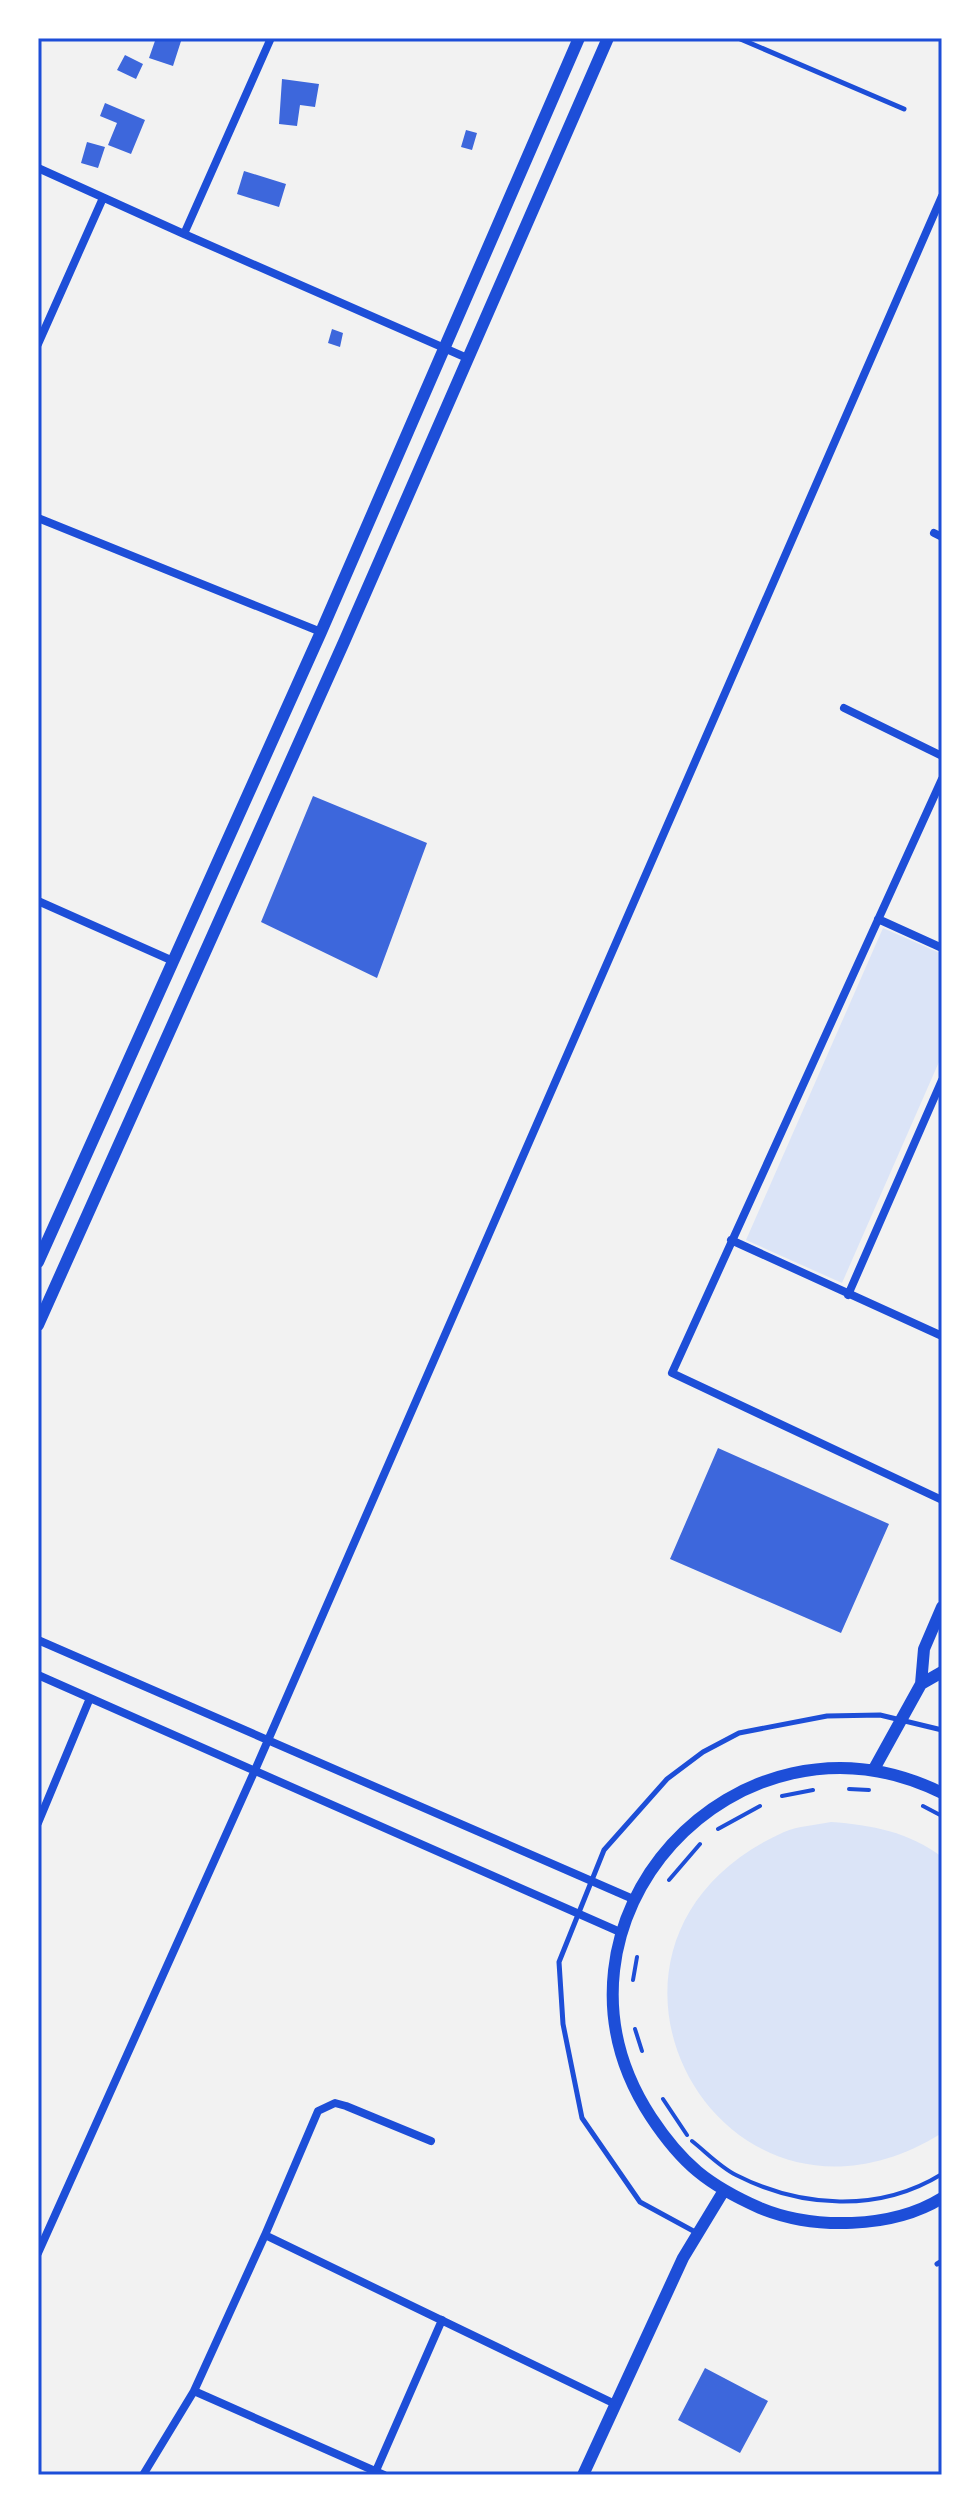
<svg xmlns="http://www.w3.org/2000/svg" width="980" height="2513" font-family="Manrope,sans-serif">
<rect width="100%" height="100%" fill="#f2f2f2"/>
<path fill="#dbe4f7" d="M883,928L942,954V1055L842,1283L746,1240Z
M831,1822C872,1825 909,1832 942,1857V2133C719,2272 541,1941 784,1832C798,1826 816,1825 831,1822Z"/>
<path fill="#3d67dc" d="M156,38H182L173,66L149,58Z
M125,55L143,64L136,79L117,70Z
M282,79L319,84L315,107L300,105L297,126L279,124Z
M105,103L145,120L131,154L108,145L117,123L100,116Z
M466,130L477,133L472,150L461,147Z
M87,142L105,147L98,168L81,163Z
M244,171L286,184L279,207L237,194Z
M332,329L343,333L340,347L328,343Z
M313,796L427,843L377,978L261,922Z
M718,1448L889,1524L841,1633L670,1559Z
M705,2368L768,2401L740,2453L678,2420Z"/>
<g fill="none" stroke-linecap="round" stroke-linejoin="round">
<path stroke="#1d4ed8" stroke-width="4" d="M849,1789L869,1790
M782,1796L813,1790
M923,1806L942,1816
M718,1829L760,1806
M669,1880L700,1844
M633,1980L637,1957
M635,2029L642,2051
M663,2099L687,2135
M692,2141C706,2152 720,2167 736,2175C801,2208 879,2213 942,2174"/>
<path stroke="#1d4ed8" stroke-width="5" d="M738,38L904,109
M697,2233L640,2202L582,2118L563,2024L559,1962L604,1850L667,1779L703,1752L739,1733L827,1716L880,1715L942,1730
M937,2264L942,2261"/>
<path stroke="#1d4ed8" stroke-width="8" d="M38,168L184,234L271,38
M184,234L467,358
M38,344L103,198
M38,518L321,632
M934,533L942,537
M844,708L942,756
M942,779L672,1373L942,1500
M38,901L173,961
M878,919L942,948
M731,1240L942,1336
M848,1295L942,1080
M38,1640L633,1899
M38,1675L620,1932
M38,1823L90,1698
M265,2235L318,2111L335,2103L346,2106L431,2141
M38,2253L255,1770L942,196
M375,2473L442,2320
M143,2475L194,2391
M384,2475L194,2391L265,2235L615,2404"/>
<path stroke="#1d4ed8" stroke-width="12" d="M38,1262L321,632L579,38
M38,1325L344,642L608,38
M921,1684L942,1672
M874,1769L921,1684L924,1649L942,1607
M942,1793C737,1691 524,1923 651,2117C682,2164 708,2185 760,2208C813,2230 892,2229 942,2198
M583,2475L683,2258L723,2192"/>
</g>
<rect width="980" height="2513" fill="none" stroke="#ffffff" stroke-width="80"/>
<rect x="40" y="40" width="900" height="2433" fill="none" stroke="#1d4ed8" stroke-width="3"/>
</svg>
